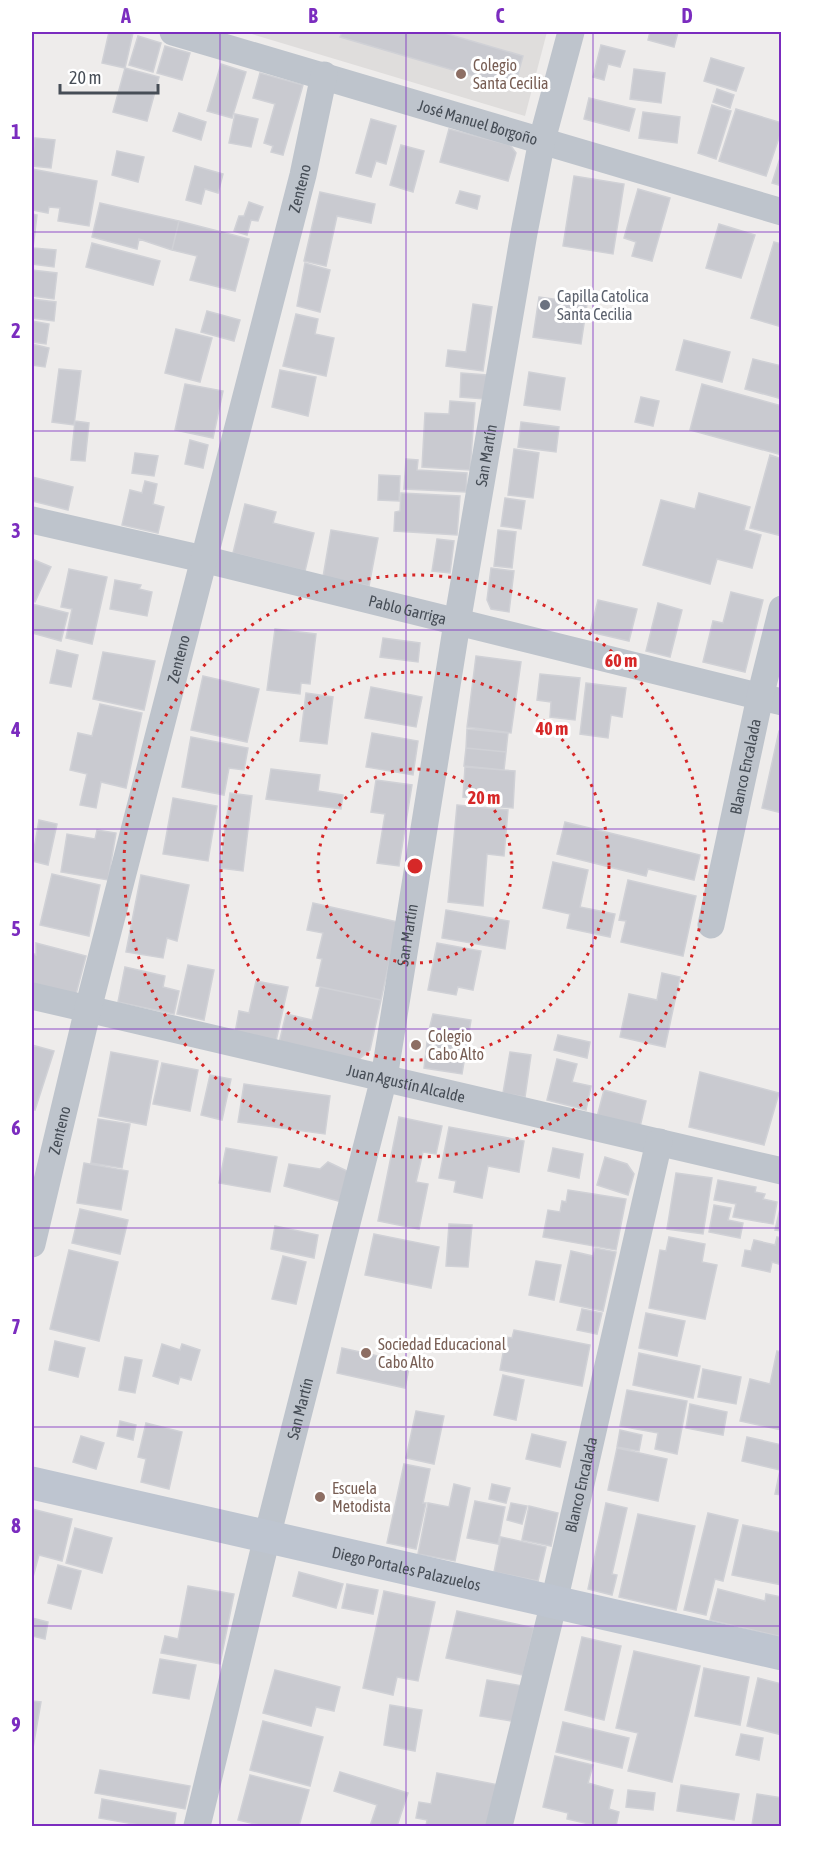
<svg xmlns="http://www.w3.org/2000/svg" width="813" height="1858" font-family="'Asap Condensed',sans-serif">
<rect width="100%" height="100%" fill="#eeeceb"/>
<path fill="#dfdddc" d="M245,32H547L525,116Z"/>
<path fill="#c9cad0" stroke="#d0d1d6" stroke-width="1.5" d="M109,32L133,33L125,68L102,63Z
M342,32H441L523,56L514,88L340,37Z
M650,32H678L674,47L648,40Z
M138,36L161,43L153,72L129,65Z
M601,45L625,51L620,67L608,64L604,80L593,77Z
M165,46L190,53L182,80L157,73Z
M711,58L744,68L736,91L704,81Z
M221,64L246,72L232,118L207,111Z
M125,68L159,77L147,121L113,112Z
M634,69L665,73L661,103L630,99Z
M260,73L303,85L283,155L271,152L273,146L264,143L275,104L253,98Z
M717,89L734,95L730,108L713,102Z
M589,98L635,109L629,131L584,119Z
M712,105L731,111L716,159L698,153Z
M736,109L782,123V129L766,176L719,161Z
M643,112L680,117L677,143L639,138Z
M179,113L206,122L201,140L173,131Z
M235,114L258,119L251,147L229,143Z
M371,119L396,126L386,164L376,161L371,177L356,173Z
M449,129L510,145L516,153L508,181L440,162Z
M35,138L55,140L51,168L32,166Z
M401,145L424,151L413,192L390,185Z
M117,151L144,157L138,182L112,175Z
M780,158L782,159V186L772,183Z
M195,166L223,174L218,193L205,189L201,204L186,200Z
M32,169L97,181L89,226L58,221L60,208L49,207L48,213L32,210Z
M574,176L624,184L613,254L563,246Z
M638,189L670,198L652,261L632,256L636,242L624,238Z
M460,191L480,196L477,209L456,203Z
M320,192L375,204L371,223L337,216L326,266L304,261Z
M249,202L263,207L258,221L251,220L247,235L234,231L239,216H244Z
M100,203L179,221L172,250L139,239L137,249L92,237Z
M32,214L37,215L33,248L56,250L54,267L32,264Z
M179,221L249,239L235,291L190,280L197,256L172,250Z
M719,224L755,235L741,278L706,268Z
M774,242L782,244V327L751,318Z
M92,243L160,261L153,285L86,267Z
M305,263L330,270L320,312L297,306Z
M32,270L57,273L54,299L32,296Z
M539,297L587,304L581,344L533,337Z
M32,299L56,302L54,321L32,318Z
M473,304L492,307L483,371L446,366L448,350L466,352Z
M207,311L240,320L234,341L201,332Z
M296,314L318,319L315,334L334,338L326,376L283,366Z
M32,321L49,324L46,344L32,342Z
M176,329L212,338L200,382L165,373Z
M684,340L730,352L722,382L676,370Z
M32,344L49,348L45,367L32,365Z
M753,359L782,366V399L745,389Z
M59,369L81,371L74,425L52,422Z
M280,370L316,377L308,416L272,407Z
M529,372L565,378L560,410L524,405Z
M461,373L487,375L485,399L460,397Z
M185,384L223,391L213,438L175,430Z
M702,384L782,406V455L690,430Z
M641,397L659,401L653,426L635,422Z
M450,401L475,403L470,470L422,467L425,413L449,414Z
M75,421L89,423L85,461L71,460Z
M521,422L559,427L556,452L518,447Z
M190,440L208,445L203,468L185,464Z
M514,449L539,453L533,498L508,495Z
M135,453L158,456L154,476L132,473Z
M770,455L782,459V536L750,528Z
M406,459L418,460L417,470L467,473L466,492L404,489Z
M379,475L400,476L399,501L378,500Z
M32,477L73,487L68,510L32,501Z
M145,481L157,484L153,504L164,507L158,533L122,525L130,490L142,493Z
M401,493L460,496L457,535L394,531L395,512L400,511Z
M699,493L750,507L744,530L761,535L752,568L717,559L710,584L643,565L661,500L695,509Z
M505,498L525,501L521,529L501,526Z
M245,504L276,512L273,523L314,533L305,571L233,553Z
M331,530L378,538L369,586L323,577Z
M498,530L516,532L512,568L494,566Z
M437,539L454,541L450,573L432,571Z
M32,559L51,567L35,602L32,600Z
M491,568L514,571L509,612L491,609L487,600Z
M69,569L107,577L92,644L66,638L72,609L61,607Z
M115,580L141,585L139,589L152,592L147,616L110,609Z
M731,592L763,600L745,672L703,662L713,621L723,623Z
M598,600L637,609L629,641L590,632Z
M658,603L682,610L670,657L646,651Z
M32,604L68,613L61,641L32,633Z
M275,629L316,634L310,684L301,683L300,694L267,690Z
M383,638L420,643L418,662L380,657Z
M57,650L78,655L71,687L50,683Z
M103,652L155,661L144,710L93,699Z
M476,656L521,662L511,733L467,727Z
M540,674L580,678L575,720L550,717L551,702L537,700Z
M203,676L259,689L247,742L191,730Z
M586,683L626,688L622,717L611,715L608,738L580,734Z
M371,687L422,697L416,727L365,718Z
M306,693L333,697L327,744L300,741Z
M100,704L142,713L126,788L101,782L96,808L80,805L87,774L70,770L78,733L92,736Z
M467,729L508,733L506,752L466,748Z
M779,731H782V813L762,808Z
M372,733L418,741L413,775L366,767Z
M191,737L248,748L244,770L229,768L224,795L182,787Z
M466,748L506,752L504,770L464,766Z
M465,767L515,771L513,808L489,806V799L463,797Z
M271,769L320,775L318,791L343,795L341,809L266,799Z
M376,780L412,785L399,866L377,863L385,814L371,812Z
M230,793L252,796L243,871L220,868Z
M173,798L217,806L208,861L163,854Z
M457,805L508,810L504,856L487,854L483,906L448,902Z
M39,820L57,824L48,865L32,861Z
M565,822L700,855L694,880L648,869L646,876L557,854Z
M97,830L116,833L108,880L61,872L67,834L95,839Z
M553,862L588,870L580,907L615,914L610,937L567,928L570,914L543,908Z
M52,874L100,885L89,936L40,925Z
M141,875L189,885L177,941L167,938L163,958L126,952Z
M628,880L696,896L683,956L621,942L626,921L619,920Z
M313,903L398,922L381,1000L316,986L322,959L317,958L323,933L307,930Z
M446,910L509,921L505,949L442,938Z
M36,943L86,956L75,998L32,986V953L36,955Z
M437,943L481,951L473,990L458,987L456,995L428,990Z
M188,965L214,970L204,1020L177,1014Z
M125,967L165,976L163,987L179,991L174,1014L118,1002Z
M662,973L680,977L665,1047L620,1037L629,994L657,1000Z
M256,981L288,987L276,1041L235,1033L239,1011L249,1013Z
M320,987L381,1000L370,1050L357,1061L279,1043L286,1014L312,1020Z
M433,1014L471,1020L462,1074L424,1068L428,1034Z
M558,1035L590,1042L587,1058L554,1050Z
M32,1045L54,1051L35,1110L32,1109Z
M111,1052L158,1061L146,1125L99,1116Z
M510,1052L531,1055L525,1097L503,1093Z
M557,1059L577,1064L572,1082L591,1086L586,1110L547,1100Z
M162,1063L198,1070L190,1111L153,1104Z
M700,1072L779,1093L764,1145L689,1127Z
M210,1075L231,1079L222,1120L201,1115Z
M244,1084L330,1096L325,1134L238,1122Z
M604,1090L646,1101L640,1127L597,1117Z
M399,1117L442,1126L436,1154L423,1152L416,1182L428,1184L419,1229L378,1221Z
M98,1119L130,1124L122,1168L91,1163Z
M449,1127L524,1141L519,1172L488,1166L482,1198L454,1192L456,1181L439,1178Z
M226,1148L277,1157L270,1192L219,1183Z
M553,1148L583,1154L579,1178L548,1171Z
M605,1157L627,1164L634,1174L628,1195L597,1185Z
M328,1162L351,1173L342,1202L284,1186L289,1164L320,1169Z
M84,1163L128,1171L121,1210L77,1203Z
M676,1173L712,1178L703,1234L667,1229Z
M718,1180L756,1187L755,1192L765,1194L763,1199L777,1202L773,1224L733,1217L736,1204L714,1200Z
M568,1190L626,1199L616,1250L543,1237L548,1210L560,1212L562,1201L566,1202Z
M782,1200V1231L775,1230Z
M714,1205L731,1208L728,1220L743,1223L740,1238L709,1232Z
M80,1209L128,1220L120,1254L72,1243Z
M449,1224L472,1225L468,1267L446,1266Z
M275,1226L318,1235L314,1258L271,1249Z
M374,1234L439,1247L431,1288L365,1275Z
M669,1237L705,1244L702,1262L717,1265L705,1319L649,1308L660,1250L666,1251Z
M777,1237L782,1238V1265L772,1262L770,1272L742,1266L745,1250L751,1251L754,1240L775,1245Z
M595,1248L616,1252L603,1311L560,1302L571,1251L593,1256Z
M69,1250L118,1262L99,1341L50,1329Z
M283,1256L306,1262L296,1304L272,1299Z
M536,1261L561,1265L554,1300L529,1295Z
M582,1309L602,1313L597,1334L577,1330Z
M646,1313L685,1321L677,1356L639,1348Z
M514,1330L590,1345L582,1386L500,1370L506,1337L512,1338Z
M55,1341L85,1348L78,1377L49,1370Z
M162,1344L180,1350L182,1344L200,1350L191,1380L180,1377L178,1384L153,1376Z
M342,1348L410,1363L405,1388L337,1373Z
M777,1351L782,1352V1430L740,1421L750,1379L770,1384Z
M639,1353L700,1366L693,1398L633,1385Z
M125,1357L142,1360L135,1393L119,1390Z
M703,1369L741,1377L736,1404L698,1397Z
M503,1375L524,1380L516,1420L494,1415Z
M627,1390L687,1401L677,1454L655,1449L658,1433L620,1426Z
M690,1404L727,1412L723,1435L686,1428Z
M416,1411L444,1416L434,1464L406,1458Z
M120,1421L136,1425L133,1440L117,1436Z
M146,1423L182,1432L169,1489L141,1482L146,1459L138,1457Z
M620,1430L642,1435L639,1451L617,1447Z
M532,1434L566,1442L560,1467L526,1459Z
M81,1436L104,1443L96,1469L73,1462Z
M747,1437L782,1445V1495L775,1494L780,1470L742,1461Z
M617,1448L667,1459L658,1501L608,1490Z
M404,1464L430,1469L423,1503H426L416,1549L387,1543Z
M454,1484L470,1488L455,1561L418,1554L428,1503L449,1507Z
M492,1484L510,1488L506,1503L489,1499Z
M475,1501L505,1507L498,1544L467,1538Z
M511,1503L527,1506L522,1524L507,1520Z
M606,1503L627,1508L612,1574L617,1575L612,1595L588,1589Z
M529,1506L558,1513L551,1546L522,1540Z
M32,1509L72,1519L62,1561L39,1555L33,1577H32Z
M708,1513L738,1520L723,1581L715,1579L706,1615L684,1610Z
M638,1514L695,1526L676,1610L619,1597Z
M743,1525L782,1533V1585L732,1575Z
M75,1528L112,1538L102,1573L66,1563Z
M501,1537L546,1547L538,1581L494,1572Z
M58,1565L81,1571L71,1609L48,1603Z
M299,1572L343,1584L336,1608L293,1596Z
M347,1584L378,1590L373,1614L342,1608Z
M188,1586L234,1594L220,1664L161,1653L165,1636L178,1639Z
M718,1589L765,1601L766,1594L782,1597V1637L710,1620Z
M384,1591L435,1602L418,1681L397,1677L393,1695L363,1688Z
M457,1611L534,1628L523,1675L446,1658Z
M32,1618L48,1622L45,1639L32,1636Z
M582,1637L621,1646L604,1720L565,1710Z
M634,1651L700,1666L672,1782L628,1771L638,1733L616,1728Z
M160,1659L196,1665L189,1699L153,1693Z
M704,1668L749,1677L740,1725L695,1716Z
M275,1670L340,1687L334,1711L316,1707L311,1726L263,1713Z
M758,1678L782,1684V1735L747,1726Z
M487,1680L523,1686L517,1722L480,1716Z
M32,1701L41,1702L33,1748H32Z
M390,1705L422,1710L415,1751L384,1745Z
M263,1721L323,1737L310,1786L250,1770Z
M563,1722L629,1738L622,1768L556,1752Z
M741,1734L763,1738L759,1760L736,1755Z
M555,1756L593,1765L588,1783L613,1790L609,1809L619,1812L616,1826H598L567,1819L568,1813L543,1807Z
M100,1770L190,1786L185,1809L95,1793Z
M340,1772L408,1793L397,1826H370L377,1805L334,1791Z
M437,1773L499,1785L491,1826H426L427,1820L416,1818L419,1802L431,1804Z
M250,1775L309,1790L299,1826H264L238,1820Z
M681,1785L739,1794L734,1820L677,1811Z
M628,1790L655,1793L653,1810L626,1807Z
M757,1794L782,1798V1826L752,1825Z
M102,1799L176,1813L174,1826H145L99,1818Z"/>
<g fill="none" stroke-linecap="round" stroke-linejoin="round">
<g stroke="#bec4cc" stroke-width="27">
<path id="s1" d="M173,32L782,212"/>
<path id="s2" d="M32,520L203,559L782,702"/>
<path id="s3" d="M711,925L760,697L782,609"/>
<path id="s4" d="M32,996L782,1171"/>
<path id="s5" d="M32,1244L88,1009L303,175L324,75"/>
<path id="s6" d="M197,1826L267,1537L384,1078L457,623L524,233L542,140L571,32"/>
<path id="s7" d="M499,1826L554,1602L659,1142"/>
</g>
<path stroke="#bec5d0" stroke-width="33" id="s8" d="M32,1483L782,1654"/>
</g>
<path fill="none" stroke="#7b2cbf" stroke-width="1.5" stroke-opacity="0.55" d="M220,32V1826M406,32V1826M593,32V1826M32,232H782M32,431H782M32,630H782M32,829H782M32,1029H782M32,1228H782M32,1427H782M32,1626H782"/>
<g fill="none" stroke="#d62828" stroke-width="3" stroke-dasharray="3 6">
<circle cx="415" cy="866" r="97"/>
<circle cx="415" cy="866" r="194"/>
<circle cx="415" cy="866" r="291"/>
</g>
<g fill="#8d6e63" stroke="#fff" stroke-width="2">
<circle cx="461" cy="74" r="6"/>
<circle cx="416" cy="1045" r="6"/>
<circle cx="366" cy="1353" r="6"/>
<circle cx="320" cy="1497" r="6"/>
</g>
<circle fill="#6b7280" stroke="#fff" stroke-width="2" cx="545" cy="305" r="6"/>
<g text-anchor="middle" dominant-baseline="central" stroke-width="6" stroke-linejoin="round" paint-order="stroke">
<g font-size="16" fill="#785e54" stroke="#fff" text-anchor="start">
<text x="473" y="65">Colegio<tspan x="473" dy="18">Santa Cecilia</tspan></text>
<text x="428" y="1036">Colegio<tspan x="428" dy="18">Cabo Alto</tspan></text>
<text x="378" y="1344">Sociedad Educacional<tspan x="378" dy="18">Cabo Alto</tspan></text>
<text x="332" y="1488">Escuela<tspan x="332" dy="18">Metodista</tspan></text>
</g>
<g font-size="16" fill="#464d56" stroke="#fff">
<text stroke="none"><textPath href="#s1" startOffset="318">José Manuel Borgoño</textPath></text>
<text stroke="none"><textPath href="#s5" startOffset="1089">Zenteno</textPath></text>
<text stroke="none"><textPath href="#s6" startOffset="1402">San Martín</textPath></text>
<text stroke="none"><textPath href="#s2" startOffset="386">Pablo Garriga</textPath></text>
<text stroke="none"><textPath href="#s5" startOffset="603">Zenteno</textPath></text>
<text stroke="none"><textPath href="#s3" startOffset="162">Blanco Encalada</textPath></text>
<text stroke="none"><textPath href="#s6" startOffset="916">San Martín</textPath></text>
<text stroke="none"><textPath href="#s4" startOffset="384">Juan Agustín Alcalde</textPath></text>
<text stroke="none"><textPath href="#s5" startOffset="117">Zenteno</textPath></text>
<text stroke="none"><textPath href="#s6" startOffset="430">San Martín</textPath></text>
<text stroke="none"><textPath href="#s7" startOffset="351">Blanco Encalada</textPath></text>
<text stroke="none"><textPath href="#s8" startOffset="384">Diego Portales Palazuelos</textPath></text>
</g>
<g font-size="16" fill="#5b616d" stroke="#fff" text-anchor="start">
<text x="557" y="296">Capilla Catolica<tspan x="557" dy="18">Santa Cecilia</tspan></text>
</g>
</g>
<circle cx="415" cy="866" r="9" fill="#d62828" stroke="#fff" stroke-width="3"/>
<g font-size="18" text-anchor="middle" font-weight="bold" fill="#d62828" stroke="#fff" stroke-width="6" stroke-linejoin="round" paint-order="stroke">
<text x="621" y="667">60 m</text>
<text x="552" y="735">40 m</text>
<text x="484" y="804">20 m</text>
</g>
<rect width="813" height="1858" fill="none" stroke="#ffffff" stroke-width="66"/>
<path d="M60 84v9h98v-9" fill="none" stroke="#464d56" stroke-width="3"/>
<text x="69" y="84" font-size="18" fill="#464d56" stroke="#ffffff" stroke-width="4.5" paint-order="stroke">20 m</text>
<rect x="33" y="33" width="747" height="1792" fill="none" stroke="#7b2cbf" stroke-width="2"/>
<g font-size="20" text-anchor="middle" font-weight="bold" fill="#7b2cbf">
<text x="126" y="23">A</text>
<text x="313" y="23">B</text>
<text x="500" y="23">C</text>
<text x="687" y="23">D</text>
<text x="16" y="139">1</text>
<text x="16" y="338">2</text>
<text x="16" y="538">3</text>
<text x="16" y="737">4</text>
<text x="16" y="936">5</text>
<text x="16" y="1135">6</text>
<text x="16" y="1334">7</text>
<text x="16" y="1533">8</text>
<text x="16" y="1732">9</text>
</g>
</svg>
